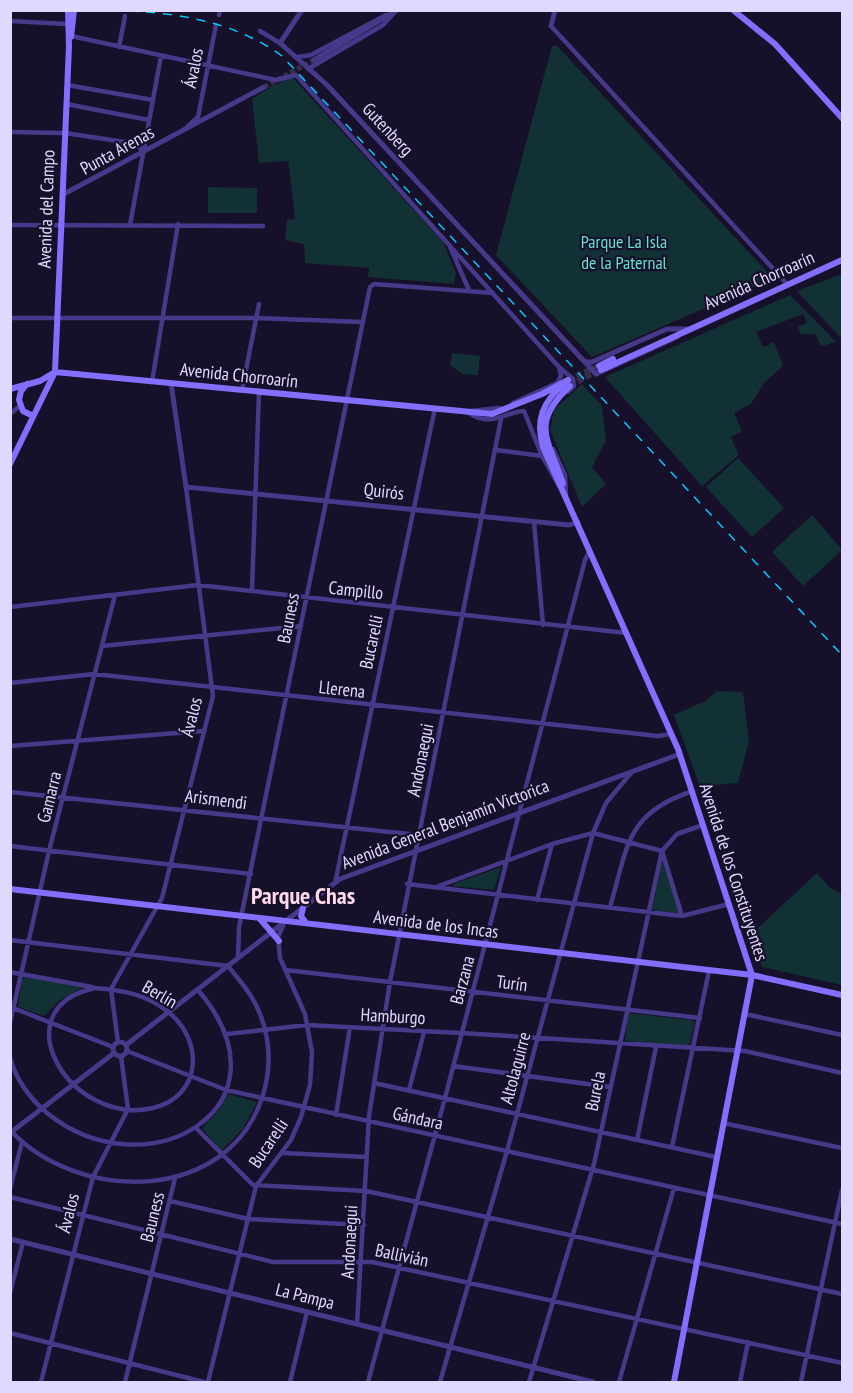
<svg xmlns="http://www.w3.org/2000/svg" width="853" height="1393" font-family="'PT Sans Narrow',sans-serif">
<rect width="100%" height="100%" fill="#17102a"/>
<path fill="#123134" d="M552,46H557L771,276L770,280L592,357L496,255Z
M290,78L294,79L443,242L456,273L454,284L368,277L369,268L305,263L304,244L285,240L287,220L295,219L288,161L259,163L252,99L270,87Z
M208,187L257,188V213H208Z
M842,274V339L797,291Z
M790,295L836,342L821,346L815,334H801L798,327L807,323L803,314L756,332L763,347L774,342L783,366L764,383L751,404L734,413L742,431L731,437L739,455L702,486L605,377Z
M452,353L480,356L478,375L462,374L450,365Z
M582,384L602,406L606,440L592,467L606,484L582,507L550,430L554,410Z
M738,458L784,508L752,537L706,487Z
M812,515L842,550L803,586L772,552Z
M717,691L743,692L749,741L738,783L700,786L674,715L705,701Z
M663,857L681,914L652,910Z
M501,867L494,890L452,886L453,884Z
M817,873L830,888L842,894V985L762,967L749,936Z
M25,977L81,986L82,988L60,1000L44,1016L18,1007L22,980Z
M628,1013L691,1020L695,1022L690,1044L687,1046L625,1041Z
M228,1094L257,1102L243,1129L221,1151L202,1128L219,1110Z"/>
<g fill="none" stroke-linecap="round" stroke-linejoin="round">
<path stroke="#352e4a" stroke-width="5" stroke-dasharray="5 2.5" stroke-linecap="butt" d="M264,87L314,60"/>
<path stroke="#352e4a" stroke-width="6" stroke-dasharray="6 3" stroke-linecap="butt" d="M568,380L599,366
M570,386L598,370"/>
<path stroke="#46398a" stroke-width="4.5" d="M219,15L220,10
M10,21L67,24
M551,26L787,284
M260,31L280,43
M71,36L276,80L296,75L559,367L573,379L574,386L568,392
M119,47L125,16
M297,57L311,55L386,15
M308,69L383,25L394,13
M67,85L153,100
M66,104L149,120
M187,127L198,117L216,25
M10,132L65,133L138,144L141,150
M10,225L263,226
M130,225L161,56
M450,247L469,290
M10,318H256L362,322
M152,382L178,224
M242,390L259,304
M513,403L557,383L561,376L559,367
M470,411L500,408
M469,413C492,428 504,412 524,411L542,456L559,486
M10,414L20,406
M553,449L565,475L566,495
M496,450L542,456
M534,522L543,625
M252,590L259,392
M10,607L198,585L626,633
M102,646L301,626
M10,683L94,674L658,736L671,734
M10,746L203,731
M10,792L419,835
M10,846L251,874
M335,883L435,408
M407,884L682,916L729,904
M436,887L552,844L593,833L662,851L682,916
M537,900L552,844
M610,907C628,847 625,813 693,791
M10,940L228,966C238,979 250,991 257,1007C270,1035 272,1065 263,1095C229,1204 79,1204 10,1130
M238,958L239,927L370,287L374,284L493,293
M286,970L700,1018
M10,972L92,987
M95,988C121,990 146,994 167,1011C204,1039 203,1096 153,1108C69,1127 0,1008 95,988Z
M13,1008L113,1047
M745,1014L842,1035
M10,1023L49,851L115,595
M227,1034L307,1025L461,1033L745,1051L842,1073
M118,1042L111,989L162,898L213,696L186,487
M127,1051L226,1090L842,1224
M10,1057C15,1078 30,1099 47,1113C147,1194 298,1107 198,990
M453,1066L610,1087
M374,1083L716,1157
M409,1090L424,1032
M336,1115L350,1027
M723,1123L842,1148
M196,1128L253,1185L366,1191L842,1294
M637,1140L656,1047
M672,1147L709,971
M283,1153L367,1157
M10,1189L22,1142
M10,1197L273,1262H372L842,1363
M170,1201L248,1219L364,1225
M10,1293L23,1242
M357,1324L369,1116L390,982L501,419
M10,1333L204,1382
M41,1382L93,1177L128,1109L121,1056
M125,1382L175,1178
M208,1382L256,1186L291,1140L301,1117L310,1085L312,1052L305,1014L280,958L278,937L284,923
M290,1382L307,1312
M368,1382L445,1098L585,560L590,550
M440,1382L507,1151L593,833L606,803L631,773
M529,1382L594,1164L662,851L677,834L703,825
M619,1382L674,1188
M740,1382L748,1342
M801,1382L842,1190"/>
<path stroke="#46398a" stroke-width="5" d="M302,10L280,43L327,85L596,374L677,337
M551,26L555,10
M314,60L397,10
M62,195L264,87
M586,362H592L667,329H688
M171,383L186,487L569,525L578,522
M113 1049a7 7 0 1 1 14 0a7 7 0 1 1-14 0Z
M126,1045L340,879L680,754
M10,1133L114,1053
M10,1239L593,1382"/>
<path stroke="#836fff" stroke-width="6" d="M733,10L775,44L842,118
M71,37L74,10
M599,366L613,359
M601,370L842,260
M565,383C543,401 535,420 543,447L678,749L752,975L674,1382
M27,384L21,391L19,400L23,411L33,416
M10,389L40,381L55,372L492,414L542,394L568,380
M10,464L55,372L69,46L68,10
M563,484C549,440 529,424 570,386
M10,889L752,975L842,995
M303,908L301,916L306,923
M260,919L279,941"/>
<path stroke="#04caff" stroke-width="1.5" stroke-dasharray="9 8" stroke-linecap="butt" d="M10,11C102,11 205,0 282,56L842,655"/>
</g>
<g text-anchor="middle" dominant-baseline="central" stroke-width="4.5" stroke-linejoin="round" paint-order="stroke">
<g font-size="18" fill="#e1d8ff" stroke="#17102a">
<text transform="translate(193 68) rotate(-79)">Ávalos</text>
<text transform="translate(388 129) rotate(47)">Gutenberg</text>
<text transform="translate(117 150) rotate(-29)">Punta Arenas</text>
<text transform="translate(46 209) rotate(-88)">Avenida del Campo</text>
<text transform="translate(759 280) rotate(-24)">Avenida Chorroarín</text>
<text transform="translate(239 375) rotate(6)">Avenida Chorroarín</text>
<text transform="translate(384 491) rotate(6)">Quirós</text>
<text transform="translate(356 590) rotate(6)">Campillo</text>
<text transform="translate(288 618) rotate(-79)">Bauness</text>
<text transform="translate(371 642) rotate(-78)">Bucarelli</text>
<text transform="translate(342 689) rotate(6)">Llerena</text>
<text transform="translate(191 717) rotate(-76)">Ávalos</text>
<text transform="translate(420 760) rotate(-79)">Andonaegui</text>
<text transform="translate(49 797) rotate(-76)">Gamarra</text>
<text transform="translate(216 799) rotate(7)">Arismendi</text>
<text transform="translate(445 824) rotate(-21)">Avenida General Benjamín Victorica</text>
<text transform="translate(734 872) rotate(72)">Avenida de los Constituyentes</text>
<text transform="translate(436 924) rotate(7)">Avenida de los Incas</text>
<text transform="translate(462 980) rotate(-75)">Barzana</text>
<text transform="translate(512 983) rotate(7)">Turín</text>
<text transform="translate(160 994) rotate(30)">Berlín</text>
<text transform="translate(393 1016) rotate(3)">Hamburgo</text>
<text transform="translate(515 1068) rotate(-75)">Altolaguirre</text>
<text transform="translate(595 1091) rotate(-78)">Burela</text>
<text transform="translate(418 1118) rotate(12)">Gándara</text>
<text transform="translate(268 1143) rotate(-56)">Bucarelli</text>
<text transform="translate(68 1213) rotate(-76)">Ávalos</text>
<text transform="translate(152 1217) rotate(-76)">Bauness</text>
<text transform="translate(349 1242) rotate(-87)">Andonaegui</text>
<text transform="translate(402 1255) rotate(12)">Ballivián</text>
<text transform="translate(305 1296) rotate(14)">La Pampa</text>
</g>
<g font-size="18" fill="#60e4d1" stroke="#17102a">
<text x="624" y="241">Parque La Isla<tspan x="624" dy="21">de la Paternal</tspan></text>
</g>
<g font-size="24" font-weight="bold" fill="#ffdaed" stroke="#17102a">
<text x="303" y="895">Parque Chas</text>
</g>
</g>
<rect width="853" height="1393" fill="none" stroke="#e1d8ff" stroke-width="24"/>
</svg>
